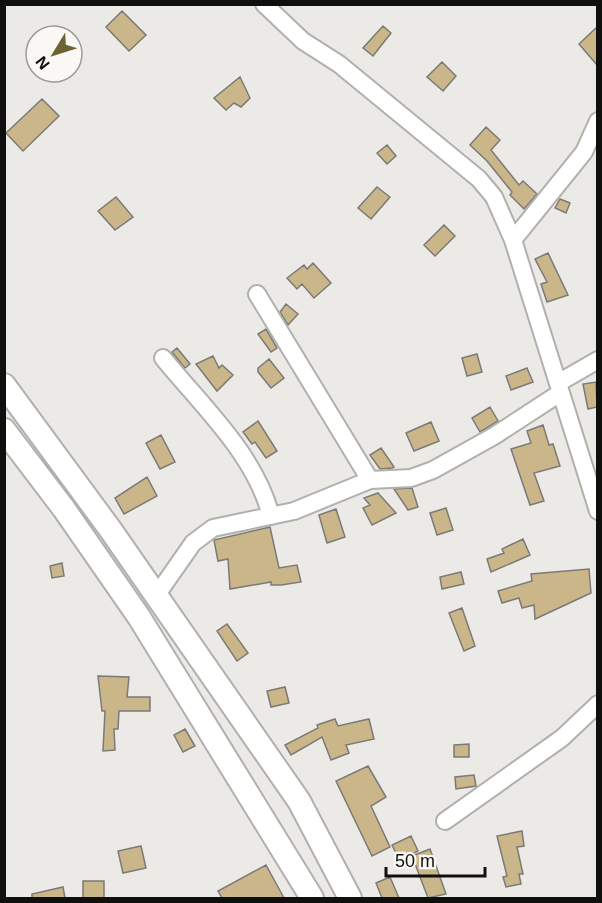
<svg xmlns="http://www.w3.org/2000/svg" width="602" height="903" font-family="Helvetica,sans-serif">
<rect width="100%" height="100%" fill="#eceae7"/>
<path fill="#cbb68a" stroke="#7b7a76" stroke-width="1.5" d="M122,11L146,35L129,51L106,27Z
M383,26L391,33L373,56L363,48Z
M597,27V65L579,44Z
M442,62L456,76L443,91L427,77Z
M240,77L250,98L241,107L234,103L226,110L214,98Z
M42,99L59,116L23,151L6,133Z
M486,127L500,140L491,150L519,185L523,181L537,194L524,209L510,195L512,192L487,161L470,145Z
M387,145L396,156L387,164L377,153Z
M377,187L390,197L371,219L358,208Z
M116,197L133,217L115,230L98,211Z
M560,199L570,203L566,213L555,208Z
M444,225L455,236L435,256L424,245Z
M548,253L568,295L547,302L541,284L547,282L535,259Z
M313,263L331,283L314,298L302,284L297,289L287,278L304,265L307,269Z
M286,304L298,314L288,325L280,312Z
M266,329L277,348L271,352L258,334Z
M177,348L190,364L185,368L172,352Z
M477,354L482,372L467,376L462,358Z
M213,356L219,368L222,365L233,375L217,391L196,364Z
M269,359L284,378L271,388L258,372V368Z
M527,368L533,382L511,390L506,376Z
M596,382L597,407L588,409L583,384Z
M490,407L498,421L480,432L472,418Z
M258,421L277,451L266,458L255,442L252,444L243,432Z
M431,422L439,441L414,451L406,433Z
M543,425L549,445L553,444L560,466L534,473L544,501L530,505L511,449L531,443L527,431Z
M161,435L175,462L160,469L146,443Z
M381,448L394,467L392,468L380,469L370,455Z
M147,477L157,496L124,514L115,498Z
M412,488L418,507L408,510L394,489Z
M378,493L396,513L372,525L363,508L370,505L364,498Z
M446,508L453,530L437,535L430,513Z
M336,509L345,537L327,543L319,515Z
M270,527L279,568L297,565L301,582L281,585H271V582L230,589L228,559L218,561L214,540Z
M523,539L530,555L491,572L487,559L504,553L502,549Z
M62,563L64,576L52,578L50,566Z
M589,569L591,593L535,619L534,605L522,608L519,598L502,603L498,591L532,581L531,574Z
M461,572L464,584L442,589L440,577Z
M462,608L475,646L464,651L449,613Z
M227,624L248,653L237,661L217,631Z
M98,676L129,677L127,697H150V711H119L118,729H114L115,750L103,751L105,711H102Z
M285,687L289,703L271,707L267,691Z
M335,719L338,726L369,719L374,739L346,745L349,753L331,760L322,737L291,755L285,745L318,728L317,725Z
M185,729L195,746L183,752L174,735Z
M469,744V757H454V745Z
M368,766L386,797L371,806L390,847L372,856L336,781Z
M474,775L476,786L456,789L455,777Z
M522,831L524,846L517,847L523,874H519L521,884L506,887L503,877L507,876L497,836Z
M411,836L418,851L400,861L392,845Z
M141,846L146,868L123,873L118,851Z
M430,849L446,894L428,898L412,856Z
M266,865L284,898H222L218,891Z
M390,877L399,898H382L376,883Z
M83,881H104V898H83Z
M63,887L65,898H32V894Z"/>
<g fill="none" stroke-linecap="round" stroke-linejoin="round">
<g stroke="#b2b0ad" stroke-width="20">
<path id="street" d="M264,4L303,41L339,64L479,179L494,197L513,240L598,511
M513,240L584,152L598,121
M257,294L370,480
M163,358C202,406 255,454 271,516
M558,383L598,360
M156,596L193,543L213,528L294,511L370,480L411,478L433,470L494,436L560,393
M445,821L562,738L598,704"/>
</g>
<g stroke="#b2b0ad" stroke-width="26">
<path id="secondary" d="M4,385L110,529L299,801L350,898
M4,430L64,509L139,617L312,898"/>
</g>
<use href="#street" stroke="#fff" stroke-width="16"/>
<use href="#secondary" stroke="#fff" stroke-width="22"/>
</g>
<rect width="602" height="903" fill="none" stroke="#0f0f0d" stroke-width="12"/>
<g transform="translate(54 54) rotate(232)"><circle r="28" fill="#f9f8f4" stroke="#9b9b98" stroke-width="1.5"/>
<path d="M0-4.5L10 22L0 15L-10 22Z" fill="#6c6330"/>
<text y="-9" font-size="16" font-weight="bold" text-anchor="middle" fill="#0f0f0d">N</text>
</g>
<path d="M386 867v9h99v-9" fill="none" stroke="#0f0f0d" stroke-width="3"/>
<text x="395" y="867" font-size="18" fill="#0f0f0d" stroke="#f9f8f4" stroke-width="4.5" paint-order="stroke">50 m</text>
</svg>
